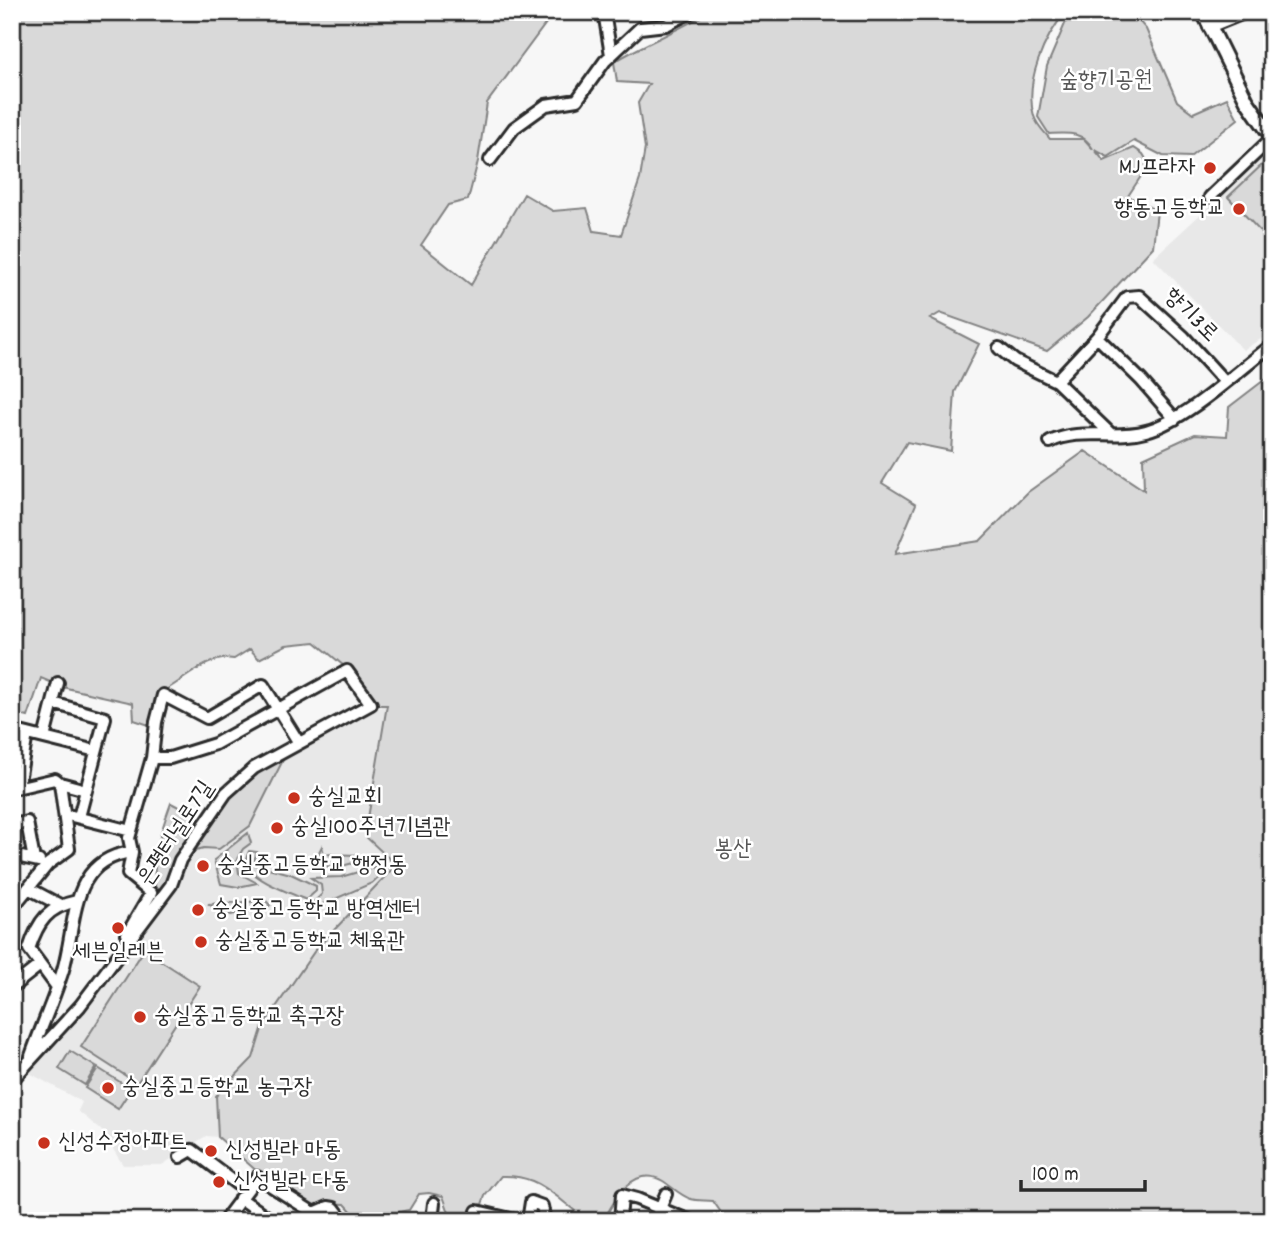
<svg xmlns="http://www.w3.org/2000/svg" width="1284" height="1233" font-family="Dekko,'Poor Story',sans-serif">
<rect width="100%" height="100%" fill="#f7f7f7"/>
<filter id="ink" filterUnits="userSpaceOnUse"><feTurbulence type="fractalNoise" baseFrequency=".0143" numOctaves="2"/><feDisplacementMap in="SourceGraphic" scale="14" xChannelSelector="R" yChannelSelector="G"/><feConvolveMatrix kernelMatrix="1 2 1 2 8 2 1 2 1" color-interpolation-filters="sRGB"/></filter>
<g filter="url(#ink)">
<path fill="#e8e8e8" d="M1266,154L1272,160V332L1243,350L1153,258Z
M387,704L365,836L396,865L316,949L263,1026L254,1058L216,1096L218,1137L206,1136L176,1155L171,1156V1159L162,1165H123L101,1130L78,1111L82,1102L26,1071L85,1008H87L172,894L188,855L217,814L295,747Z"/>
<path fill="#d9d9d9" stroke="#828282" stroke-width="2" d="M12,12H550L549,19L487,103L478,161L468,200L448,205L421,245L471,285L524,194L553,211L587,208L594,231L621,235L640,179L645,148L638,103L649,84L617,82L614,62C645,43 678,31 709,12H1066C1044,37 1024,83 1034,116C1036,124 1045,133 1050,139H1084L1093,149C1083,131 1068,133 1049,134L1038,117L1047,66L1067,19L1085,12H1131L1146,29L1177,101L1193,113L1227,98L1238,119L1190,157L1163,156L1134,141L1108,157L1095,150L1104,161L1134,148L1143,154L1149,164L1128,196L1157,211L1153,247L1088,317L1047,351L940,313L930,319L979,344L955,392L951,451L907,442L882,483L916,504L895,554L980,541L1028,492L1085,451L1144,490L1143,458L1195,434L1227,436L1229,407L1272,374V982L1267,994L1272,1009V1221H727L713,1201C706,1200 697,1201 691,1199C681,1196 671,1186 663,1181C633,1164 615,1199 603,1221H585C577,1211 568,1206 559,1198C540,1183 526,1175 501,1176L485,1196L476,1221H452L443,1196L429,1193L419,1194L409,1210C401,1211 392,1213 388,1221H354L353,1213L345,1204L327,1203L313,1208L260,1174L218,1137L216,1096L253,1058L263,1026L316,949L396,865L365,836L387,705H374L350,671L315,642L286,645L259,659L250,649L234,659C207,655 183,682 160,693L152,726L134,720L133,703L62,687L41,678L28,717L12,713Z
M1265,162L1272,169V244L1228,197Z
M286,754L250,826L219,849L204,848L188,852L227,797L257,769Z
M171,803L200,818L172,864L166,884L157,899C150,864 159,836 171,803Z
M248,833L251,843L243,849L237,859L239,873L257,883L238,887L221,884L214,860Z
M322,846L324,854L359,855L361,861L338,867L317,866L316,858Z
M249,851L257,852L253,864L291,874L316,886V891L306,900C291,893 257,882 248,867C244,862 247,856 249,851Z
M385,864L389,867L372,883L319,906L312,904L322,894L321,885L311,878L341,877Z
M266,901L270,905L268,907L231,915L208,904Z
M144,950L200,986L137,1083L81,1047Z
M70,1051L96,1067L85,1085L59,1069Z
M98,1068L131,1089L118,1109L85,1088Z"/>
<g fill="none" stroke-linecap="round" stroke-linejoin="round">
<g stroke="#2b2b2b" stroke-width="16">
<path id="minor" d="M604,12L611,55
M1209,27L1246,12
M490,160L514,128L546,105L577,100L605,61L640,28L666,25L691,12
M1210,197L1272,138
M1097,337L1141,380L1175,419
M999,348L1015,361L1056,381
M1111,434L1056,381L1097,337L1127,297L1139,296L1184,337L1224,381
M1050,442C1081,427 1114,440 1146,431C1185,421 1238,371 1272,345
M53,703L105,718L79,817
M12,730L96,751
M44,738L58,683
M18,787L27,734
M12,789L55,779L60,783L86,790
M72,816L131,831
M12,825L27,822L34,860
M12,855L39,861
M28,888L60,905
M12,908L48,864L69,849L60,783
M127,934L151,893L128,874L132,852L129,838L152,758L156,722L163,695L207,718L263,685L299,743
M12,987L40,965
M57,987L29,949C38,921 48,907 77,901
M31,1056C41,1027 54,999 63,970C77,922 69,860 132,852
M12,1080L80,1006L171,885L180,860L226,793L254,768L371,704L347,671L215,744L170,758H152
M180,1157L192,1150L245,1190
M240,1198L273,1221
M477,1211L519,1221
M224,1221L257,1177L314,1213L328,1207L334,1208L340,1216L338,1221
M432,1221L434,1203
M528,1221L531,1202L542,1206L545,1221
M620,1221L622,1195L637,1199L690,1221
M655,1221L666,1194"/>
</g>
<g stroke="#2b2b2b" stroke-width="18">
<path id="major" d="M1203,12L1247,101L1272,137"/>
</g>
<use href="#minor" stroke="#fff" stroke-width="10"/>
<use href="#major" stroke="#fff" stroke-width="12"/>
</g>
</g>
<g fill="#c8321e" stroke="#fff" stroke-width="2.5">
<circle cx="1210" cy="168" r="7"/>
<circle cx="1239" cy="209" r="7"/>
<circle cx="294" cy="798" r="7"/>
<circle cx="277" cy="828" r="7"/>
<circle cx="203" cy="866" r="7"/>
<circle cx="198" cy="910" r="7"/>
<circle cx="118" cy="928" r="7"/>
<circle cx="201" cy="942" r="7"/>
<circle cx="140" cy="1017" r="7"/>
<circle cx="108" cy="1088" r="7"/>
<circle cx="44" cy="1143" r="7"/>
<circle cx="211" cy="1151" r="7"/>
<circle cx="219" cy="1182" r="7"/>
</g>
<g text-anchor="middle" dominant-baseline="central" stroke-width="5" stroke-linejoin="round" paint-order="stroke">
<g font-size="23" fill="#565656" stroke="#fff">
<text x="1106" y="81">숲향기공원</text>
<text x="733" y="850">봉산</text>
</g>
<g font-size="23" fill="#2b2b2b" stroke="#fff" text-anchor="start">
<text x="1196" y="168" text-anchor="end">MJ프라자</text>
<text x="1225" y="209" text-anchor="end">향동고등학교</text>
<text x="308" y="798">숭실교회</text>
<text x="291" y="828">숭실100주년기념관</text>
<text x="217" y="866">숭실중고등학교 행정동</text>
<text x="212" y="910">숭실중고등학교 방역센터</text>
<text x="215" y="942">숭실중고등학교 체육관</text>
<text x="118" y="953" text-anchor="middle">세븐일레븐</text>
<text x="154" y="1017">숭실중고등학교 축구장</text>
<text x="122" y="1088">숭실중고등학교 농구장</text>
<text x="58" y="1143">신성수정아파트</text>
<text x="225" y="1151">신성빌라 마동</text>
<text x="233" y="1182">신성빌라 다동</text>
</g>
<g font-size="23" fill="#2b2b2b" stroke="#fff">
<text transform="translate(1190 316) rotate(45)">향기3로</text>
<text transform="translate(177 834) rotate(-57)">은평터널로7길</text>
</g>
</g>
<rect width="1284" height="1233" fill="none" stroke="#fff" stroke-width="42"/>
<rect x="21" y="21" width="1242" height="1191" fill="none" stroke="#2b2b2b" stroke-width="2.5" filter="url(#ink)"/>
<path d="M1021 1180v10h124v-10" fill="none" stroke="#2b2b2b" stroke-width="3.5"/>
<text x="1032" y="1180" font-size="21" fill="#2b2b2b" stroke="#ffffff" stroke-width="5" paint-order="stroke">100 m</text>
</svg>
